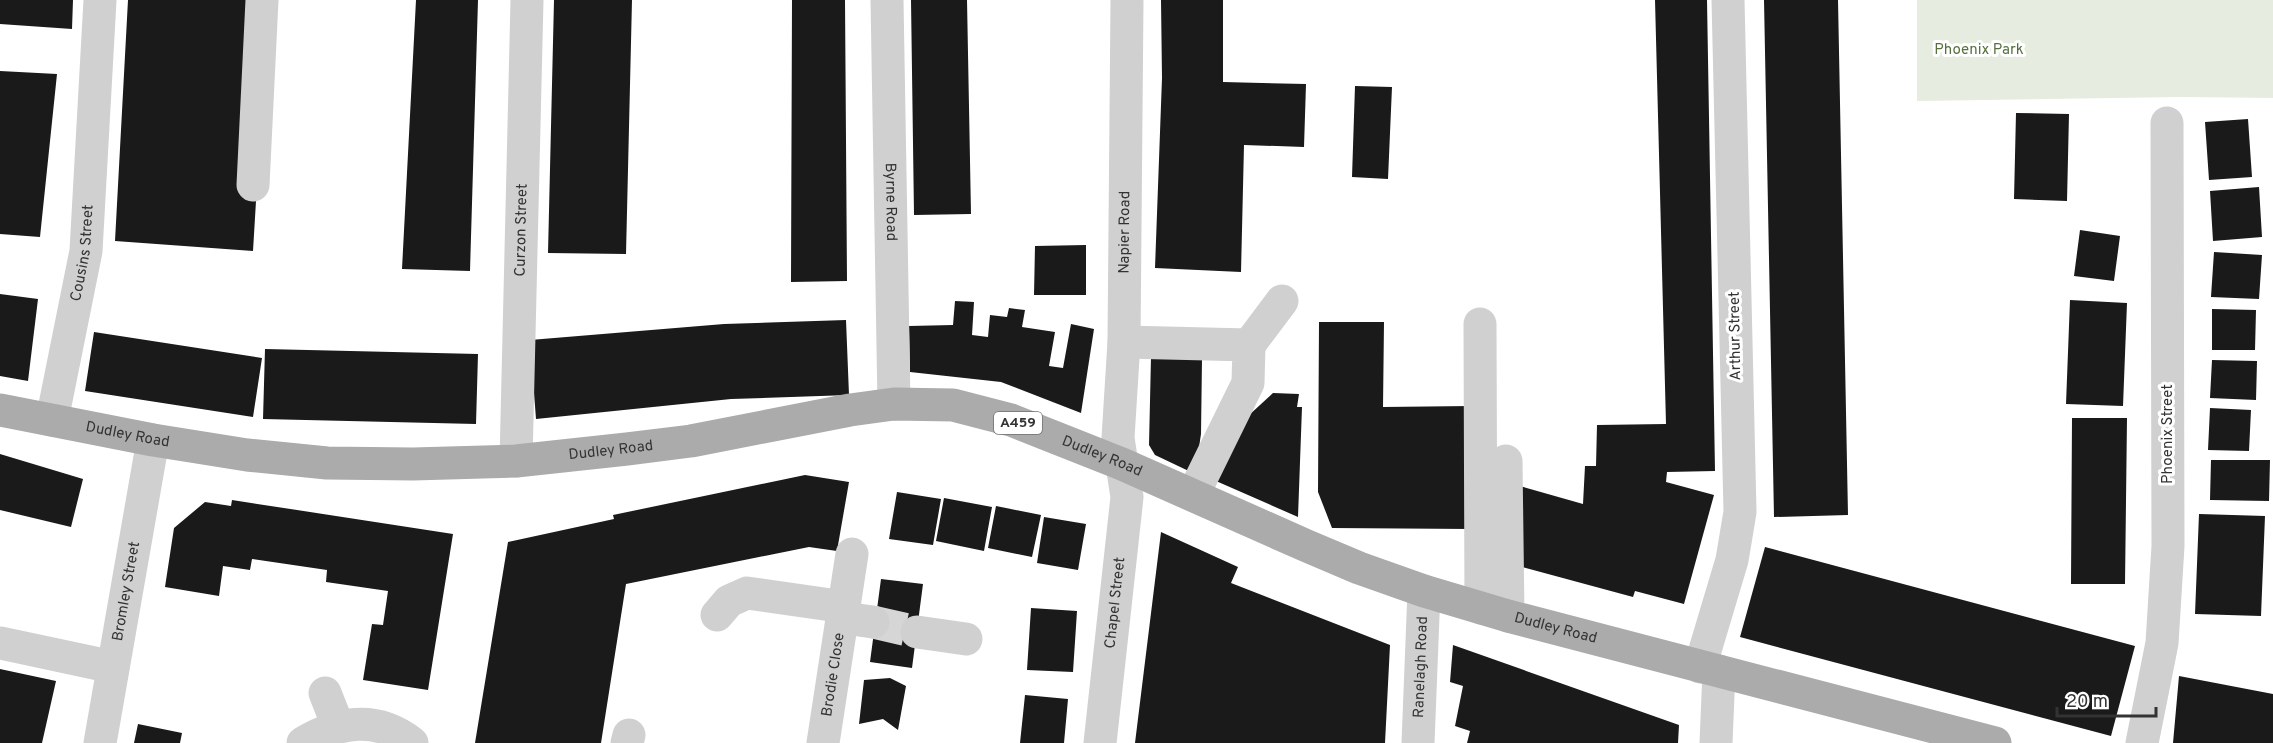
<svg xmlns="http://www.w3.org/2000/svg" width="2273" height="743" font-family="Overpass,sans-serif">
<rect width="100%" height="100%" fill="#fff"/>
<path fill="#e6ecdf" d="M1917,0H2273V98L2181,97L1917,101Z"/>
<path fill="#1a1a1a" d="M0,0H73L72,29L0,24Z
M128,0H251L254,34L244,199L256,201L253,251L115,241Z
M416,0H478L470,271L402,269Z
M554,0H632L626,254L548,253Z
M792,0H845L847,281L791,282Z
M911,0H967L971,214L914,215Z
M1161,0H1223V82L1306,84L1304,147L1244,145L1241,272L1155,268L1162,78Z
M1655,0H1707L1715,471L1667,472L1666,482L1714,495L1684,604L1635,591L1633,597L1522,567L1492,478L1583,504L1585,466H1596L1597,425L1666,424Z
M1764,0H1838L1848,515L1774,517Z
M0,71L57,74L40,237L0,234Z
M1355,86L1392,87L1388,179L1352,177Z
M2016,113L2069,114L2067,201L2014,199Z
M2248,119L2252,177L2209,180L2205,122Z
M2259,187L2262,237L2213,241L2210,191Z
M2080,230L2120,236L2114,281L2074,276Z
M1086,245V295H1034L1035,246Z
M2214,252L2262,255L2259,299L2211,297Z
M0,294L38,299L28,381L0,376Z
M2070,300L2127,303L2123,406L2066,404Z
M955,301L974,302L972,335L988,337L990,315L1007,317L1009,308L1025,310L1022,327L1055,332L1049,366L1063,368L1071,324L1094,329L1081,413L1001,382L910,372L909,326L953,325Z
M2212,309L2256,310L2255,350H2212Z
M846,320L849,395L731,399L536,419L530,340L724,324Z
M1319,322H1384L1383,407L1471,406L1472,529L1332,528L1318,492Z
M94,332L262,358L253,417L85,391Z
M265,349L478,354L476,424L263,419Z
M1151,357L1202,359L1201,434L1195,474L1155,455L1149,445Z
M2212,360L2257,361L2256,400L2210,398Z
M1273,393L1299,394L1297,407H1302L1298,517L1216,481L1248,416Z
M2210,408L2251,410L2249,451L2208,450Z
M2072,418H2127L2125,584H2071Z
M0,454L83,479L71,527L0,510Z
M2211,460H2270L2269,501L2210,500Z
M805,475L849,482L837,551L809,547L626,584L601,743H475L508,542L614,519L613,515Z
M897,492L941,499L933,545L889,539Z
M944,498L992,507L984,551L936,541Z
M232,500L453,534L428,690L363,680L372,624L383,625L388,591L326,582L327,570L252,559L250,570L223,566L219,596L165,587L174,528L205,502L231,506Z
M996,506L1041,515L1032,557L988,548Z
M2199,514L2265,516L2261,616L2195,614Z
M1044,517L1086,524L1078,570L1037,563Z
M1161,532L1238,567L1231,583L1390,645L1385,743H1135Z
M1765,547L2135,646L2111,736L1740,637Z
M881,579L923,584L912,668L870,662Z
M1031,608L1077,611L1073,672L1027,670Z
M1453,645L1679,725L1678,743H1467L1470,731L1455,726L1463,686L1450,682Z
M0,669L56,681L42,743H0Z
M2179,676L2273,694V743H2173Z
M890,678L906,686L898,730L883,719L859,724L864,680Z
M1025,695L1068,699L1064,743H1020Z
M138,724L182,733L180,743H134Z"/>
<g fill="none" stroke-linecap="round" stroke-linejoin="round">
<path stroke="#d6d6d6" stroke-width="33" stroke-dasharray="33 16" stroke-linecap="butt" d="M873,622L917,632"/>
<g stroke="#d0d0d0" stroke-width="33">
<path id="s1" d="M887,0L894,404"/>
<path d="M253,185L262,0"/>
<path d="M1480,324L1481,608"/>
<path d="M1124,342L1249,345L1248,383L1193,495"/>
<path d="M1249,345L1282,301"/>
<path id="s2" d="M52,420L86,251L100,0"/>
<path id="s3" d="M516,461L527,0"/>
<path d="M1506,461L1508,616"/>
<path d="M717,615L729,601L747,593L845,607"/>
<path d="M844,618L873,622"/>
<path d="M917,632L966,639"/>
<path d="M0,643L113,667"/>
<path d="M1700,667L1732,560L1740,512L1728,0"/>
<path d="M325,693L338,726"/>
<path id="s4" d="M100,743L153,440"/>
<path d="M303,743C340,721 376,715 412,743"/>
<path d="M627,743L629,735"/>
<path id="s5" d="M823,743L852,554"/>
<path id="s6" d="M1100,743L1127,497L1118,438L1124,342L1127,0"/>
<path id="s7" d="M1418,743L1424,591"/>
<path d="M1716,743L1719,671"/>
<path d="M2142,743L2162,643L2168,546L2167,123"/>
</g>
<path stroke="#ababab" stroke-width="33" id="s8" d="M0,410L153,440L247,455L327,463L413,464L516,461L627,449L691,441L850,410L894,404L953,405L1011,420L1122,464L1307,546L1359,568L1424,591L1508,616L1995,743"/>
</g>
<g text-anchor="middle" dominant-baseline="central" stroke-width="6" stroke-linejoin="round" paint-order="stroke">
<rect fill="#fff" stroke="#707070" stroke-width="1.5" x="994" y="412" width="48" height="22" rx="4.5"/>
<g font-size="14" font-weight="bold" fill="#333">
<text x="1018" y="423">A459</text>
</g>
<g font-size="15" fill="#56703f" stroke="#fff">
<text x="1979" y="50">Phoenix Park</text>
</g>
<g font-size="15" fill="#333" stroke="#fff">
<text stroke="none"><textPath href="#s1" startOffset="202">Byrne Road</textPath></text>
<text stroke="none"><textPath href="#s3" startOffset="231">Curzon Street</textPath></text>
<text stroke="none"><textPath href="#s6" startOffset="513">Napier Road</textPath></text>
<text stroke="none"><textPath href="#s2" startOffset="170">Cousins Street</textPath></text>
<text transform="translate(1736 336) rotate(-91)">Arthur Street</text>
<text stroke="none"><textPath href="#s8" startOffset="130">Dudley Road</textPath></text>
<text transform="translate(2168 434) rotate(-90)">Phoenix Street</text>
<text stroke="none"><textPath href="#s8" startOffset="616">Dudley Road</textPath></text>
<text stroke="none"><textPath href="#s8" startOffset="1120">Dudley Road</textPath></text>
<text stroke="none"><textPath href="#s4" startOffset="154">Bromley Street</textPath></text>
<text stroke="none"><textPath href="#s6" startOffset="141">Chapel Street</textPath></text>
<text stroke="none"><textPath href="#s8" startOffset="1606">Dudley Road</textPath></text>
<text stroke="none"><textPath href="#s7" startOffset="76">Ranelagh Road</textPath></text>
<text stroke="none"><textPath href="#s5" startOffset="69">Brodie Close</textPath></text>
</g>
</g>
<path d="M2057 707v9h99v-9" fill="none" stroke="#333333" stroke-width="3"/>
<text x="2066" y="707" font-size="18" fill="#333333" stroke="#ffffff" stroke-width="4.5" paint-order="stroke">20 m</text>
</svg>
